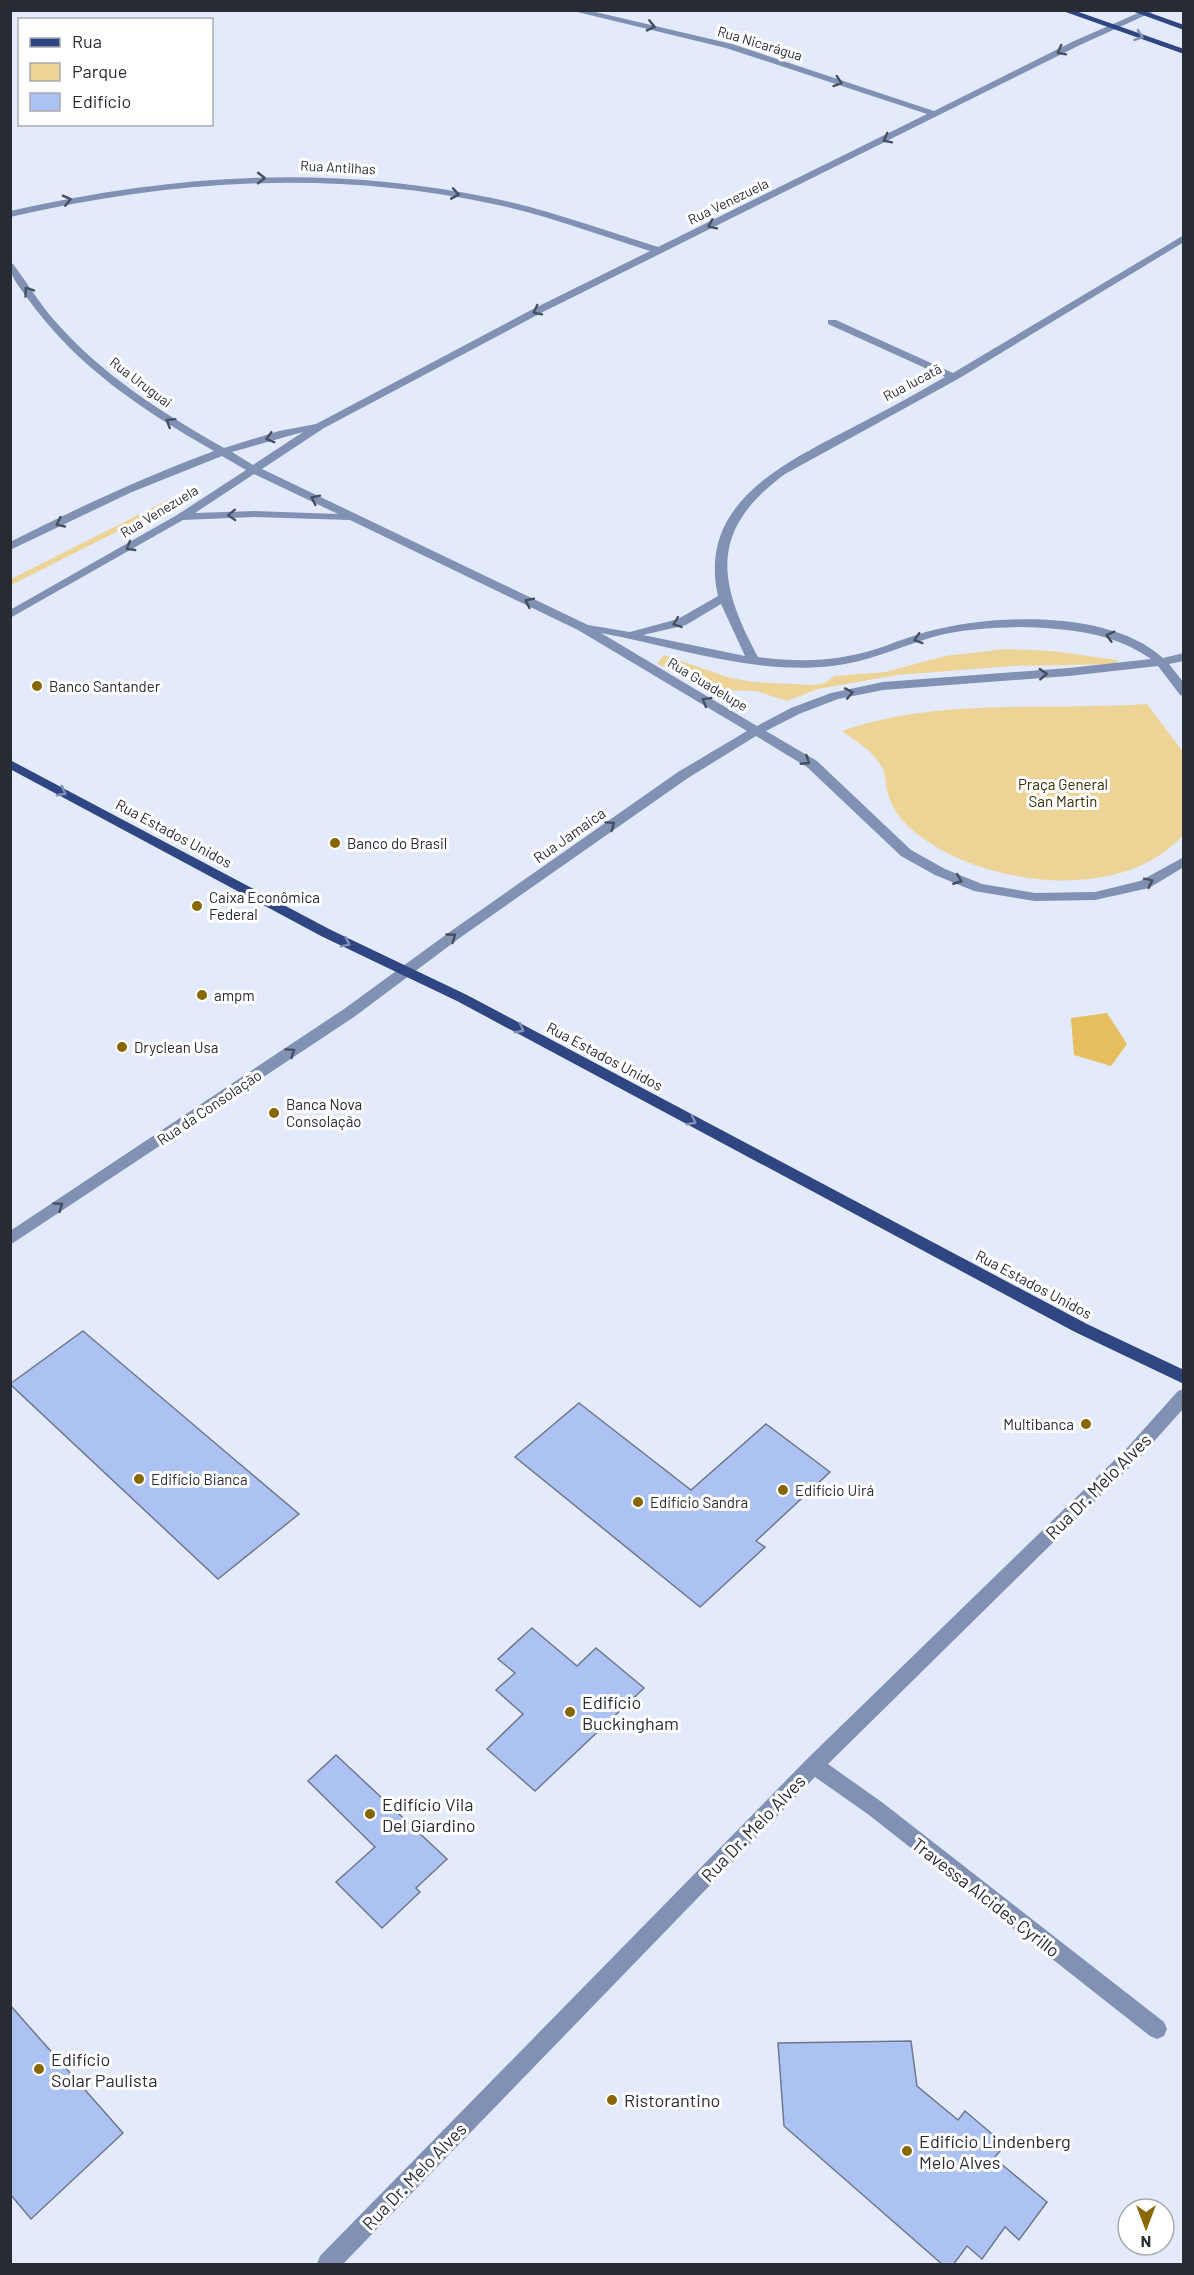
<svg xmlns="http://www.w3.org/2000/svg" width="1194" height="2275" font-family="Barlow,sans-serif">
<rect width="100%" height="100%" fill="#e2eafb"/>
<path fill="#eed396" d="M184,492L190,495L11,585V579Z
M1005,649L1052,651L1117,660V664L1012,666L897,675L818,689L787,701L756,691L723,690L657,664L664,655L730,678L754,682L815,685L825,683L835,676L886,672L945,656Z
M1147,704L1183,752V835C1121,906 975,886 910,828C899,818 890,805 887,790C885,780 886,772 880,764C871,749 855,741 842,731C940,697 1046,711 1147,704Z"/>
<path fill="#e7be5e" d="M1107,1013L1127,1044L1111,1066L1074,1055L1071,1018Z"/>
<path fill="#acc2f3" stroke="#6f788b" stroke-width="1.5" d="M83,1331L228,1454L299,1514L218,1579L10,1384Z
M579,1403L691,1490L766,1424L830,1472L756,1541L765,1547L700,1607L515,1457Z
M532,1628L577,1666L596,1648L644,1688L535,1791L487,1749L523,1714L496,1690L515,1673L498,1659Z
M336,1755L447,1859L416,1888L420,1892L382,1928L336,1882L375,1847L308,1781Z
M10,2005L123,2133L31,2219L10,2194Z
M911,2041L917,2086L958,2120L965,2111L1005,2145L994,2158L1047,2202L1019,2240L1005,2227L982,2259L967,2246L953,2265H943L784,2126L778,2043Z"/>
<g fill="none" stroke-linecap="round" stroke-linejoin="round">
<path fill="#8191b4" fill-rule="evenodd" d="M569,10H587L732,44L934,111L1074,41L1145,10H1157L1080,45L543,312L324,428L262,469L588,625L630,632L678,619L718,596C698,508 775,468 840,434C875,416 911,397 945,377L828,324V320H836L953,373L1184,235V242L958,379L785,474C709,530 717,581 758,657C788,661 818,662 848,656C875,652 900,639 926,632C992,614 1109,609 1163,658L1184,653V661L1169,664L1184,683V696L1180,695L1158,666L1069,676L883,690L838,699L799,714L766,731L817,761L911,850L945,869L982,884L1035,893L1095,892L1140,881L1184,857V867L1149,888L1095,900L1035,901L974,891L935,875L901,856L807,767L756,736L688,778L461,937L354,1017L10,1245V1231L344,1009L451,931L678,772L747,731L578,630L350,520L254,517L183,520L10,618V610L177,515L246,470L222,456L132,492L10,550V542C77,508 144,477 214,451C142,410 77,367 28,299C20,287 10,278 10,263L13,264C27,282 39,303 54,320C102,375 161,412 224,448L279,431L316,424L535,308L650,251C598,235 546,215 493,204C329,169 173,180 10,217V211C175,174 326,164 492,198C549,210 603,230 658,247L927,114L726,48ZM303,432L253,465L232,452ZM254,474L338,514L254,511L195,513ZM721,604L745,656L643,635L686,625ZM1019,627C1065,628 1113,632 1151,659L1069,668L883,682L831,693L791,708L757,726L601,633C677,647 754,675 832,666C868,662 899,647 933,637C961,629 991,628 1019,627Z
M1184,1389V1408L1139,1458L828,1764L883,1803L1164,2022L1167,2029L1164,2036L1157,2039L1150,2036L869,1815L815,1777L343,2264H317L320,2256L807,1759L1127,1448L1178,1391Z"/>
<path fill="#2f4682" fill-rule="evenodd" d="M1060,10H1073L1184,49V54Z
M1129,10H1142L1184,25V30Z
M10,760L331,930L467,995L1087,1324L1184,1370V1384L1075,1332L457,1001L321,936L10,769Z"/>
</g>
<defs><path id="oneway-chevron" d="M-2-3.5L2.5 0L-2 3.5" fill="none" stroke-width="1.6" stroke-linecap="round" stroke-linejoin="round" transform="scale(1.5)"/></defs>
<g stroke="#464f60">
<use href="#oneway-chevron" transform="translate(651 26) rotate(13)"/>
<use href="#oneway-chevron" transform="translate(1061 51) rotate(153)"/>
<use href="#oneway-chevron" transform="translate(838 82) rotate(18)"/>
<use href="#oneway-chevron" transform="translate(887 139) rotate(153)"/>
<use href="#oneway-chevron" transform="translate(261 178)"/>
<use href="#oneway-chevron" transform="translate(455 194) rotate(10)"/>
<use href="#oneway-chevron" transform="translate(67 200) rotate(-14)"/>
<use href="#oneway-chevron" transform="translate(712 225) rotate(154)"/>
<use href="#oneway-chevron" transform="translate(28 291) rotate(-126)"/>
<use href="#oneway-chevron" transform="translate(537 311) rotate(153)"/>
<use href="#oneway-chevron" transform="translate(170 422) rotate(-148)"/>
<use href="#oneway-chevron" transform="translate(270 438) rotate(164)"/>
<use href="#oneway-chevron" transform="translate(315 499) rotate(-154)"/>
<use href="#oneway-chevron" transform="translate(232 515) rotate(178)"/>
<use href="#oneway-chevron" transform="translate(60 523) rotate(155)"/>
<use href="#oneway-chevron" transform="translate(130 547) rotate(150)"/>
<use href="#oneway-chevron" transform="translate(529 602) rotate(-154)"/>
<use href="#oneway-chevron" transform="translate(677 623) rotate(160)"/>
<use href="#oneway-chevron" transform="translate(1110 636) rotate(-165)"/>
<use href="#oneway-chevron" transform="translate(918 639) rotate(162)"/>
<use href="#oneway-chevron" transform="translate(1043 674) rotate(-3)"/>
<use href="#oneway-chevron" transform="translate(849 693) rotate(-11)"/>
<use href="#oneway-chevron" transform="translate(706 701) rotate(-149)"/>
<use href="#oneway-chevron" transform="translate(806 761) rotate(33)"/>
<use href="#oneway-chevron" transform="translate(611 825) rotate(-35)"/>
<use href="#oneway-chevron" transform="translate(958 880) rotate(22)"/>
<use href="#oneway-chevron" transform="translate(1149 882) rotate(-26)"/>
<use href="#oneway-chevron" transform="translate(452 937) rotate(-36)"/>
<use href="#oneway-chevron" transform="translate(291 1052) rotate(-34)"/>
<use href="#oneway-chevron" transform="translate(59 1206) rotate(-34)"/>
</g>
<g stroke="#8290b4">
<use href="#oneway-chevron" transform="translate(1139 36) rotate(19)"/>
<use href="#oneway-chevron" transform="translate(62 792) rotate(28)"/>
<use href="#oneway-chevron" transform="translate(346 943) rotate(26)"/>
<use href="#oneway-chevron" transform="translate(520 1029) rotate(28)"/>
<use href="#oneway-chevron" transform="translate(692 1121) rotate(28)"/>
</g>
<g fill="#886702" stroke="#fff" stroke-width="2">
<circle cx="37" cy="686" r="6"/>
<circle cx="335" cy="843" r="6"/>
<circle cx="197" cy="906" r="6"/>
<circle cx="202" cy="995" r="6"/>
<circle cx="122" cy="1047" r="6"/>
<circle cx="274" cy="1113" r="6"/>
<circle cx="1086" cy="1424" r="6"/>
<circle cx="139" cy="1479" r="6"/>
<circle cx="783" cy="1490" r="6"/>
<circle cx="638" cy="1502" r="6"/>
<circle cx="570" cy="1712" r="6"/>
<circle cx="370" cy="1814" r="6"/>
<circle cx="39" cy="2069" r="6"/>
<circle cx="612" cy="2100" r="6"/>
<circle cx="907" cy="2151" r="6"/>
</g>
<g text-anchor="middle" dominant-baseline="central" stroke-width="6" stroke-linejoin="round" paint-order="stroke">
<g font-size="14" fill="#272b33" stroke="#fff">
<text transform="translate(760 43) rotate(17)">Rua Nicarágua</text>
<text transform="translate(338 167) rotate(3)">Rua Antilhas</text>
<text transform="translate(728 201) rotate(-26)">Rua Venezuela</text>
<text transform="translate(141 382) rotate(37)">Rua Uruguai</text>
<text transform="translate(912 382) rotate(-28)">Rua Iucatã</text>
<text transform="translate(159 511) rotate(-31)">Rua Venezuela</text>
<text transform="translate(708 684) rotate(31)">Rua Guadelupe</text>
</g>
<g font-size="15" fill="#272b33" stroke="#fff" text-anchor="start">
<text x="49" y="686">Banco Santander</text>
<text x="347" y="843">Banco do Brasil</text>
<text x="209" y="897">Caixa Econômica<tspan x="209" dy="17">Federal</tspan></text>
<text x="214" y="995">ampm</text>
<text x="134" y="1047">Dryclean Usa</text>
<text x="286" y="1104">Banca Nova<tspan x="286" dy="17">Consolação</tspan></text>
<text x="1074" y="1424" text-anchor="end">Multibanca</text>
<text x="151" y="1479">Edifício Bianca</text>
<text x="795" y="1490">Edifício Uirá</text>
<text x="650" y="1502">Edifício Sandra</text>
</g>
<g font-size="15" fill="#392900" stroke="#fff">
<text x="1063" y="784">Praça General<tspan x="1063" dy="17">San Martin</tspan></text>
</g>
<g font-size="15" fill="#272b33" stroke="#fff">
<text transform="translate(174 833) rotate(28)">Rua Estados Unidos</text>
<text transform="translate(569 835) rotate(-35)">Rua Jamaica</text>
<text transform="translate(605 1056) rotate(28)">Rua Estados Unidos</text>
<text transform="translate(209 1107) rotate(-34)">Rua da Consolação</text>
<text transform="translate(1034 1284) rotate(28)">Rua Estados Unidos</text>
</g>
<g font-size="18" fill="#272b33" stroke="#fff">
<text transform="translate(1098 1486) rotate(-45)">Rua Dr. Melo Alves</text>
<text transform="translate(753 1828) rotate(-46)">Rua Dr. Melo Alves</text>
<text transform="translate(986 1897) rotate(38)">Travessa Alcides Cyrillo</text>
<text transform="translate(414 2176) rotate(-46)">Rua Dr. Melo Alves</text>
</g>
<g font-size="18" fill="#272b33" stroke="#fff" text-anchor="start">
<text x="582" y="1702">Edifício<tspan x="582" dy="21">Buckingham</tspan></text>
<text x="382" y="1804">Edifício Vila<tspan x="382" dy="21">Del Giardino</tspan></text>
<text x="51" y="2059">Edifício<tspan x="51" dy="21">Solar Paulista</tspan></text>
<text x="624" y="2100">Ristorantino</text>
<text x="919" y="2141">Edifício Lindenberg<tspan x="919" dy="21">Melo Alves</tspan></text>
</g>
</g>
<rect width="1194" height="2275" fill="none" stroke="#272b33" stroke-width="24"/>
<rect x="18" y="18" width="195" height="108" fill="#ffffff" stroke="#a9aaad" stroke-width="1.5"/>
<rect x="30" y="38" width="30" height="9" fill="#2f4682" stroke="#a9aaad" stroke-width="1.5"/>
<text x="72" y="48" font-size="18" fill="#272b33">Rua</text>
<rect x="30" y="63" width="30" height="18" fill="#eed396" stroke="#a9aaad" stroke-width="1.5"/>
<text x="72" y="78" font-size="18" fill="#272b33">Parque</text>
<rect x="30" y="93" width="30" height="18" fill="#acc2f3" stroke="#a9aaad" stroke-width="1.5"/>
<text x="72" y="108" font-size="18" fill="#272b33">Edifício</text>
<g transform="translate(1146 2227) rotate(180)"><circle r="28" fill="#ffffff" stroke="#a9aaad" stroke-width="1.5"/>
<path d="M0-4.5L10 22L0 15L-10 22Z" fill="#886702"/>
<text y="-9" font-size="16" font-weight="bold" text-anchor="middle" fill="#272b33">N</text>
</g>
</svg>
